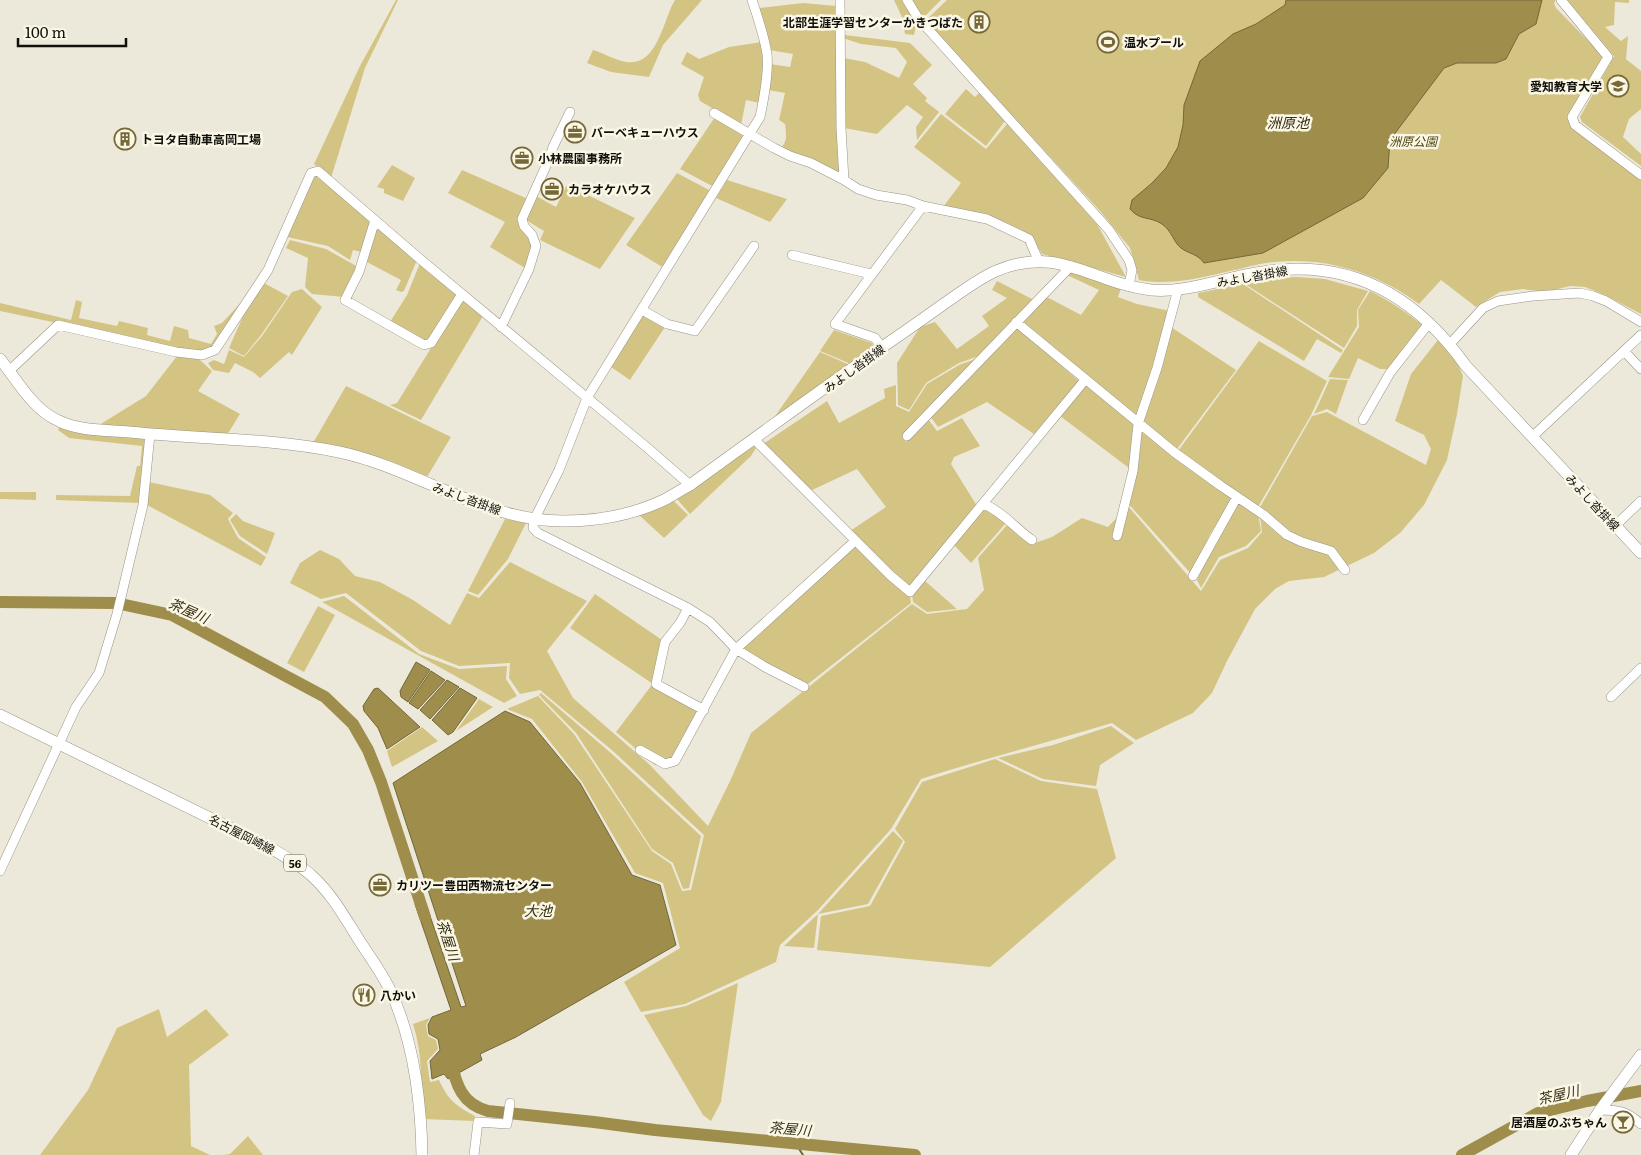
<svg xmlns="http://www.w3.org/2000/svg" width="1641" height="1155" font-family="Literata,'Noto Sans JP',serif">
<rect width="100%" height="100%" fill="#ede9da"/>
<path fill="#d4c484" d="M396,0H398L365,68L331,178L314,164L360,66Z
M675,0H702L663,45L649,77L611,72L587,63L593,50C603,53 615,60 626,62C658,67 663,19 675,0Z
M844,0L845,35L910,43L932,65L913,84L927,98L925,101L939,112L917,140L916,127L923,117L907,105L877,134L844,128V58L865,62L899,78L907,62L896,48L861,44L843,38Z
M894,0H904L917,22L914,35L905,34L902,17Z
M911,0H941L923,18Z
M947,0H1556L1554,3L1556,8L1603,56L1569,118L1570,124L1641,169V314L1605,295L1585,287L1570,286L1546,292L1523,289L1500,292L1476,307L1441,280L1419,304C1377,273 1327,257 1275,262C1260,263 1245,268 1230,271C1200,278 1169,286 1139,280L1130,248L1100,211L925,21Z
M1567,0H1629V3L1615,2L1614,25L1605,27L1621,41L1628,36L1626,59L1641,71V109L1629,119L1623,137L1641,154V166L1582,122L1580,117L1614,56Z
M803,3L836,6L841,176L781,148C788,141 786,133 785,124L779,120L785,93L768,90L770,64L790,67L793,54L769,50L759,8Z
M762,42C766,62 764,83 759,103L746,100L741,125L700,101L698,95L704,77L681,64L687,52L699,59L729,47Z
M966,89L975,97L980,92L1005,121L986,146L945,114Z
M941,114L986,149L1007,124L1097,224L1126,277L1042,254L1032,238L943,207L961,183L914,147Z
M715,117L747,135L714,187L680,169Z
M392,165L415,178L403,201L384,193V189L377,187Z
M462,170L528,199L519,218L530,237L533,247L525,268L490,247L505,222L448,193Z
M677,173L711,191L664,268L626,245Z
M317,175L371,222L361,252L353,250L350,260L328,246L287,237L314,176Z
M727,180L787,199L770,222L716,198Z
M567,185L635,218L600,269L540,240L544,231L526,220L536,196L556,207Z
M376,225L417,260L404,291L401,292L396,290L401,280L365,261Z
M290,240L326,249L358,267L344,297L312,294L305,287L308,258L286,248Z
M420,263L458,295L429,340L424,342L390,322L407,295Z
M1072,270L1121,288L1118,297L1137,304L1170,311L1155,367L1137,417L1020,322L1045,296L1081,315L1099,290L1067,275Z
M1297,277L1325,279L1368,291L1357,310V326L1344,348L1245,284L1273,278Z
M997,281L1034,300L979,356L959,363L926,383L909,410L898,405L897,363L920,327L935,322L957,349L989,326L982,316L1007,298L992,290Z
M264,283L288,296L261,335L244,356L229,348L248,305Z
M1243,284L1343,350L1341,353L1317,339L1304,361L1198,297V293Z
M302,289L322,307L292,355L289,352L260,378L253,372L235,363L229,373L213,370L208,363L214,360L224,364L229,350L244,357L262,336L292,292Z
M1370,291C1390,301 1406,312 1424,326L1389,369H1380L1358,358L1349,379L1328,377L1359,327L1358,310Z
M246,297L214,348L201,353L0,311V303L71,320L76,300L82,302L79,318L117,326L119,321L148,328L147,335L170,341L174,326L188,330L189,338L211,344L217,334L214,326L222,323Z
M462,298L483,316L421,420L390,405L397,403Z
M642,315L665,327L630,380L611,367Z
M1016,327L1079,381L1034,434L987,402L938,427L930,416Z
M1171,327L1236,370L1177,449L1141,422Z
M834,330L872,343L874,347L851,364L820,351Z
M1438,340L1457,362L1463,376L1457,414L1447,460L1424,505L1400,533L1374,553L1324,577L1289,581L1275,589L1255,609L1227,661L1212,693L1193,713L1136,740L1112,723C1049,742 984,759 921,779L891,829L818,910L780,945L776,962L685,1004L641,1012L624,982L680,948L663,883L635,873L582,782L532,719L507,709L538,696L574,734L652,851L671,864L682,891L691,890L704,835L614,752L540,690L520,694L509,678L510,663L459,666L421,651L346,593L321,599L290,583L300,563L320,550L339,559L355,576L380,582L413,600L450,625L467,593L479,598L510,562L587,601L547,651L573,698L649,764L708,826L731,779L751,733L912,604L927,614L967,609L984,590L978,558L1007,525L1019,536L1032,544L1052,537L1082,518L1108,527L1128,506L1201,591L1220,560L1248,548L1262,532L1259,509L1312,416L1327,412L1426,465L1431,449L1424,435L1395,421L1411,374Z
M1259,341L1327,381L1311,415L1258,507L1178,451Z
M820,352L850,365L771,422Z
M177,356L199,359L212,371L198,391L240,414L227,435L99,425L146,396Z
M978,358L903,436L906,442L928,419L937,431L962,418L980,446L954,457L951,464L977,506L910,588L850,531L886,507L857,469L810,491L763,444L827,401L839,423L885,398L884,389L896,385V406L909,412L927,384L959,365Z
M1330,379L1348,380L1336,414L1327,409L1314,414Z
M1085,385L1134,424L1129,468L1060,416Z
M346,386L451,437L427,477L363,452L313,443Z
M60,426L147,438L141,503L56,500V495L130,496L137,466H140L142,446L69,438L58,430Z
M1140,427L1234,497L1210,534L1192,575L1126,501Z
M753,445L756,448L751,456L690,514L676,498Z
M149,482L210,495L233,513L228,519L238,538L266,557L261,566L147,505Z
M0,492H36V500L0,499Z
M673,500L688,515L664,538L639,515Z
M1238,500L1258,513L1261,531L1246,546L1219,557L1201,588L1197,580L1211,547Z
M985,507L1006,523L971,563L954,545Z
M236,514L243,521L275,533L267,554L240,536L230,520Z
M505,519L526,523L508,559L478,595L468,591Z
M856,546L910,595L911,603L808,684L767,664L743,649Z
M924,580L957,609L927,612L913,602L912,594Z
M595,594L662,640L653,684L570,628Z
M344,596L419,654L459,669L507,666L506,679L517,696L504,703L322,602Z
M318,606L335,615L304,672L287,663Z
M651,686L700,711L672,759L655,765L616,732Z
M541,693L612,754L701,836L689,888L683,889L673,863L652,849L576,733L539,695Z
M479,699L493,707L456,731Z
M1111,726L1134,743L1100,765L1096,786L1043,779L998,758L1053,745Z
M422,727L438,741L392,767L387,751Z
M995,759L1041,781L1097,789L1116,858L990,967L817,950L821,916L870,906L905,842L895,829L922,782Z
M893,831L903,841L868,904L818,914L814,948L784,946L818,914Z
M738,983L721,1102L711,1121L703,1115L644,1015L686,1006Z
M159,1009L167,1037L206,1009L229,1035L189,1065L191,1146L210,1155H40L88,1090L117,1028Z
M430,1018L426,1025L428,1036L436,1040L438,1049L427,1061L430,1082L439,1080C449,1101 455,1105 475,1116V1121L422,1119C421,1087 423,1054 413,1024Z
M248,1136L263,1155H223L230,1154Z"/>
<path fill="#9e8d4b" stroke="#736738" d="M1286,0H1542L1536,24L1519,34L1506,59L1496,63H1457L1444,68L1390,140L1388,168L1363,198L1263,253L1204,263C1198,254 1189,254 1181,248C1174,243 1172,231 1162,224C1150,216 1140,221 1130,209L1132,200L1152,183L1166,168L1178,147L1183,125L1184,105L1200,61L1233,34L1256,24L1285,5Z
M416,662L430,670L408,702L401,697L400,691Z
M431,671L445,680L418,709L409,703Z
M447,680L459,687L430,719L420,710Z
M378,688L420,727L387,749L378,728L364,711L363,706L374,689Z
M460,688L477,698L453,732L448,735L432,720Z
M505,711L530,722L580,783L632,875L660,885L676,945L516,1037L480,1054L482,1060L448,1079L444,1074L432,1079L430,1061L440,1050L438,1039L429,1034L428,1025L432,1017L451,1010L415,904L425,901L461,1007L466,1006L393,783Z"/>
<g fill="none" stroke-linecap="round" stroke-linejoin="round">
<path stroke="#736738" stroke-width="2" d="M796,1144L803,1155"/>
<path stroke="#9e8d4b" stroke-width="12" d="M0,602L116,603L172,615L325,697L353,724L368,750L381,782L425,917
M451,1061C456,1085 462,1104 488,1111L594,1122L655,1130L915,1155
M1462,1155L1538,1113L1587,1101L1641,1091"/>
<g stroke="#979386" stroke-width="10">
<path id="minor" d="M752,0C758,18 764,35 767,54C769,73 764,98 760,117L587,398L559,470L534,520L533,528L538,533L688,608L710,622L736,649L765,667L804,687
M840,0L841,128L844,180
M907,0L918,18L1109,230L1129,260L1132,270L1129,285
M1561,0L1608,57L1572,117L1575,125L1641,175
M714,113L774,148L790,156L811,163L844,180L858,189L876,195L907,200L923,206L987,219L1029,239L1039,262
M375,220L359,272L345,300L424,345L431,343L462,294
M792,255L871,274
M642,310L667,324L695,331L754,246
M1016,322L1174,452L1221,486L1264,515L1287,535L1302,542L1331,551L1345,570
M501,327L529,269L536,246L532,235L524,226L522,219L550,157L553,147L570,112
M1450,344L1483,308L1498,301L1533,296L1580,293L1593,296L1606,301L1641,322
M882,347L875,338L835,324L923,206
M1624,351L1641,369
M9,371L58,325L176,352L202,355L215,350L268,270L311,173L318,171L420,259L650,450L690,485
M1363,420L1390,373L1429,323
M907,436L1071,266
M1532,437L1641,335
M754,439L890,575L910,592L1085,380
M984,504C1003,512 1016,529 1032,540
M1615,526L1641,501
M1117,536L1133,471L1138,424L1157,368L1178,289
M1193,576L1237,497
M688,608L680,623L665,642L656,684L704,710
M1611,697L1641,668
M640,750L665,764L675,761L736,649L855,541
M0,871L76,707L99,673L117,614L143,505L150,434
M1600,1110C1619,1110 1626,1111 1641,1124
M474,1155L478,1122L507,1124L510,1103"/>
</g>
<g stroke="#979386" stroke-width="12">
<path id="major" d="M0,359C17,380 33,410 59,421C80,431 106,430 129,432C198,439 271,438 339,452C416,468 484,522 565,521C598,521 634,514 664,500C673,495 681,490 690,485C762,433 834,380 907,330C924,318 941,306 958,294C970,286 982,277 996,271C1060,244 1091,283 1151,290C1186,293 1221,279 1256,273C1346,256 1414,293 1466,366L1641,553
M0,715L265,845C281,854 298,863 312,876C332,894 345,918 359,940C370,957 382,973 391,992C414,1042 421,1100 422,1155
M1571,1155L1600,1110L1641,1055"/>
</g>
<use href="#minor" stroke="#fff" stroke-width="9"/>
<use href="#major" stroke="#fff" stroke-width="11"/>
</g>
<defs>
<g id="building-ring" transform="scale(1.125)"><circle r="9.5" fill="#faf7e7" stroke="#766936" stroke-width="1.5"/><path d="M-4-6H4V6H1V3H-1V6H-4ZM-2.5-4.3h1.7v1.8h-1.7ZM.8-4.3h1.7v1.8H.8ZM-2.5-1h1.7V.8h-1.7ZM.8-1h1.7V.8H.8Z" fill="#766936"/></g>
<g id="stadium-ring" transform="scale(1.125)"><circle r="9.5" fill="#faf7e7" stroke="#766936" stroke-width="1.5"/><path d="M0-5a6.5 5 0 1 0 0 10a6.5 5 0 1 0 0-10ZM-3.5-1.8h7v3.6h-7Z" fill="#766936"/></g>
<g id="university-ring" transform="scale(1.125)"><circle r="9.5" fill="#faf7e7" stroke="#766936" stroke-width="1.5"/><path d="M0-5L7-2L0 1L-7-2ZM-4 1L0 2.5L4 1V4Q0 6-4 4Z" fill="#766936"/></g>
<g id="office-ring" transform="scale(1.125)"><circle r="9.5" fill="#faf7e7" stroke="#766936" stroke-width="1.5"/><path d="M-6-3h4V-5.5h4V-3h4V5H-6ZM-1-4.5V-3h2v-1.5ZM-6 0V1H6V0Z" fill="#766936"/></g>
<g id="restaurant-ring" transform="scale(1.125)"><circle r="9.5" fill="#faf7e7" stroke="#766936" stroke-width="1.5"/><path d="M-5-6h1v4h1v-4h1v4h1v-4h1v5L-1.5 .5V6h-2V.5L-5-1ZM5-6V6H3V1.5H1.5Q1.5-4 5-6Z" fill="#766936"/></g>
<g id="bar-ring" transform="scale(1.125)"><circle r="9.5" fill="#faf7e7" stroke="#766936" stroke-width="1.5"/><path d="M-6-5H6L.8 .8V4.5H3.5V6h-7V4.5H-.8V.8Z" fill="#766936"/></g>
</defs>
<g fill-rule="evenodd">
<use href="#building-ring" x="979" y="22"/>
<use href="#stadium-ring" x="1108" y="42"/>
<use href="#university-ring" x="1618" y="86"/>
<use href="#office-ring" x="575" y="132"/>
<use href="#building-ring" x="125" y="139"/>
<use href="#office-ring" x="522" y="158"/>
<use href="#office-ring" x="552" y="189"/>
<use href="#office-ring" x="380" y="885"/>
<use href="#restaurant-ring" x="364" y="995"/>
<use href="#bar-ring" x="1623" y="1122"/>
</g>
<g text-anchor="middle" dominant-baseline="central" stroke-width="5" stroke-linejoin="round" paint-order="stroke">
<rect fill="#faf7e7" stroke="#56554c" stroke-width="1" x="284" y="854.5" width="22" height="17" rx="4"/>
<g font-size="11" font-weight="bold" fill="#100f0a">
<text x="295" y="863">56</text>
</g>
<g font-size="12" font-weight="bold" fill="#100f0a" stroke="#faf7e7" text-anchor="start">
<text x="963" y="22" text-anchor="end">北部生涯学習センターかきつばた</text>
<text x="1124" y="42">温水プール</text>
<text x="1602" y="86" text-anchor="end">愛知教育大学</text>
<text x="591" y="132">バーベキューハウス</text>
<text x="141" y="139">トヨタ自動車高岡工場</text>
<text x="538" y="158">小林農園事務所</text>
<text x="568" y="189">カラオケハウス</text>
<text x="396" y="885">カリツー豊田西物流センター</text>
<text x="380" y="995">八かい</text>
<text x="1607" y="1122" text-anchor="end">居酒屋のぶちゃん</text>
</g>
<g font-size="12" font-style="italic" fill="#50440e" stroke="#faf7e7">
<text x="1413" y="141">洲原公園</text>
</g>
<g font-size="12" fill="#100f0a" stroke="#faf7e7">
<text transform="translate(1252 276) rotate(-10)">みよし沓掛線</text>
<text transform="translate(854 368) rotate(-36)">みよし沓掛線</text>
<text transform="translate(467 498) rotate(20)">みよし沓掛線</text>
<text transform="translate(1593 502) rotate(47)">みよし沓掛線</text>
<text transform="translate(242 834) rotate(27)">名古屋岡崎線</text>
</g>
<g font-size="14" font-style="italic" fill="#362e10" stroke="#faf7e7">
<text x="1288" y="122">洲原池</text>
<text transform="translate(189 610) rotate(24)">茶屋川</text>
<text x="538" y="910">大池</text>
<text transform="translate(449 940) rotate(72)">茶屋川</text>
<text transform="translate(1558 1094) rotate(-13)">茶屋川</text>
<text transform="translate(790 1128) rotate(5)">茶屋川</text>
</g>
</g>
<path d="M18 38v8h108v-8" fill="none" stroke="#100f0a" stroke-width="2.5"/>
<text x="25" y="38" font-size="15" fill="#100f0a" stroke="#faf7e7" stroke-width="4" paint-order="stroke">100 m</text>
</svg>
